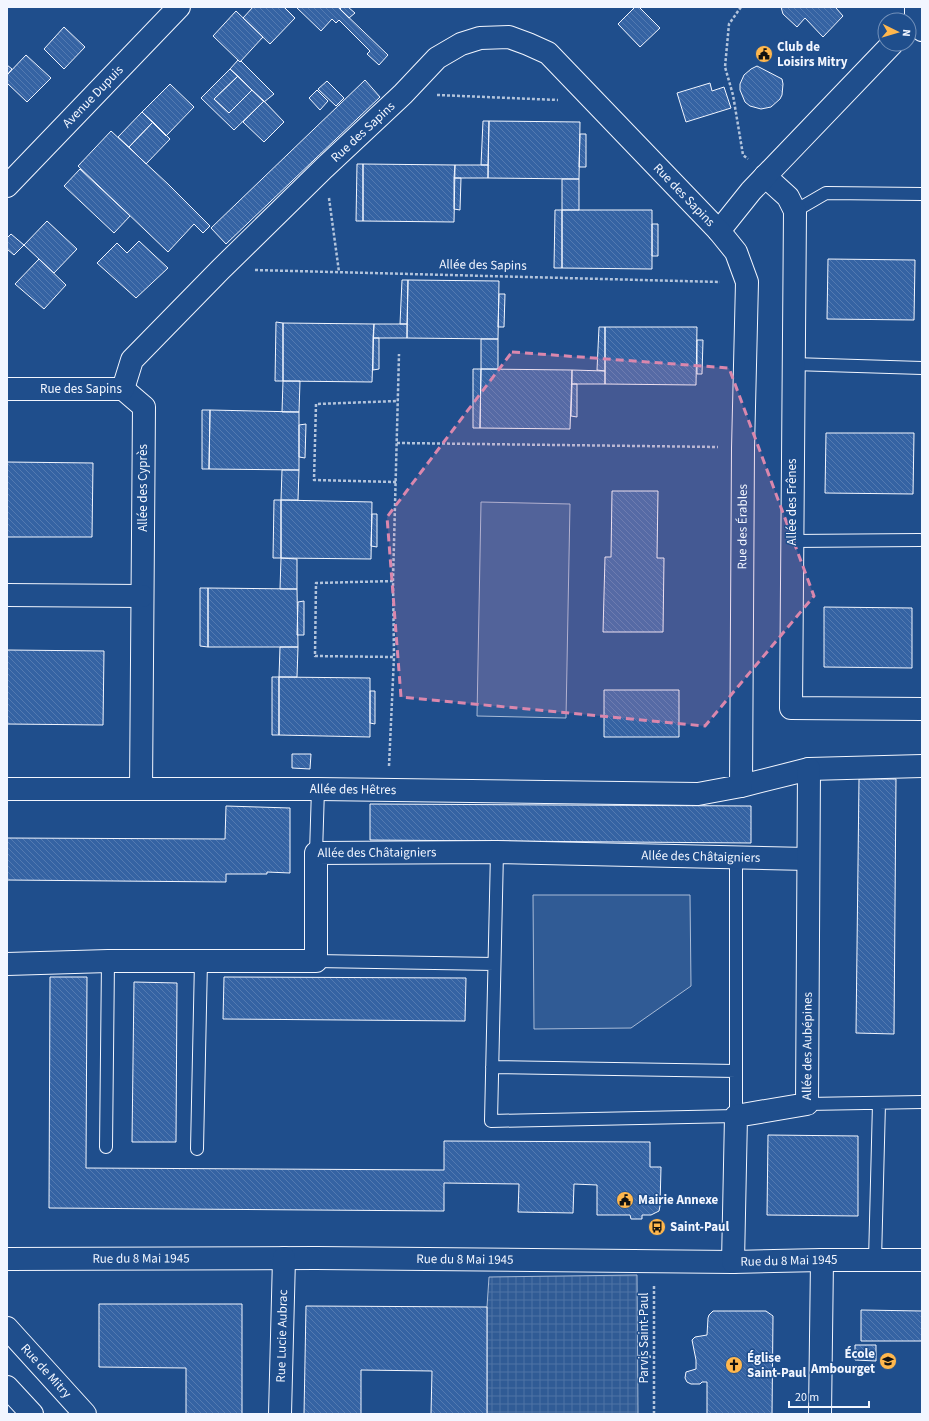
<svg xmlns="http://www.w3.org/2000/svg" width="929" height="1421" font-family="'Source Sans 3',sans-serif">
<defs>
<pattern id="plaza-grid" width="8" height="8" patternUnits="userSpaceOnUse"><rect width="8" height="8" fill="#305b95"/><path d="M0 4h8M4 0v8" fill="none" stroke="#4e73a5"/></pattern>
<pattern id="building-back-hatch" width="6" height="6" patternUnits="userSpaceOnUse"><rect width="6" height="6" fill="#3563a3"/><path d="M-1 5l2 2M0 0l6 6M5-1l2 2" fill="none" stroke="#537ab1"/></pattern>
</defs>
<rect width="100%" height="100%" fill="#1f4e8c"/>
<path fill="#305b95" stroke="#a8bbd7" d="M481,502L570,504L566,718L477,716Z
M533,895H690L691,986L631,1028L534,1029Z"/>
<path fill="url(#plaza-grid)" stroke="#a8bbd7" d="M637,1275L638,1414H487V1307L489,1277Z"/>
<path fill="url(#building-back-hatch)" stroke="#f2f6ff" d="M253,7H284L295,18L270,44L243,18Z
M296,7H338L388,55L379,65L367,54L370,51L339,20L336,23L332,19L321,31Z
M342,7H348L355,13L349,18L340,9Z
M635,7H639L660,28L640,47L618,24Z
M781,7H836V8L843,16L823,37L805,18L797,27L783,14Z
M236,11L263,37L240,62L213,36Z
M64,27L85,47L64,69L44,49Z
M26,55L51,78L27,102L7,83V75Z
M238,60L240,62L241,61L274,94L264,102L230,69Z
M7,65L12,69L7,75Z
M757,66L782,79L783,84L782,95L780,99L771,107L761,109L750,106L745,102L740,90V84L744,75L751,69Z
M230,69L238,76L214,99L229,113L252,90L264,101L234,130L201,98Z
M238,76L252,90L229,113L214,99Z
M365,80L380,97L226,244L211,228Z
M327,81L344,98L336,106L318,89Z
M710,83L712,91L724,87L731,108L686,122L677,93Z
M170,84L194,107L166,136L142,112Z
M317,90L328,101L320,110L309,98Z
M264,101L284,122L264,142L243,122Z
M142,112L153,122L129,147L118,137Z
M483,121H489L488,165H481Z
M489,121L580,122L579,179L488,178Z
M153,122L170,139L146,164L129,147Z
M111,131L168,184L210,226L203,233L194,224L168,252L78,166Z
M580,134H586V167H579Z
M357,164H363V221H356Z
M363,164L455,165L454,222L363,221Z
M455,165H488V178H454Z
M80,169L130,216L114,233L64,186Z
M454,178H461L460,210L454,209Z
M562,179H579V210H562Z
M555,210H562V268H554Z
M562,210H652V269L562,268Z
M47,221L77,249L54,273L24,245Z
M652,224H658V256H652Z
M11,234L24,245L14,255L7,249V238Z
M139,241L168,268L136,298L97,263L117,243L127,253Z
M39,259L66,285L44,309L15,284Z
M828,259L915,260L914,320L827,319Z
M402,280H408L407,324H400Z
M408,280L499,281L498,339L407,338Z
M499,294H505L504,327H498Z
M276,322L283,323V381H275Z
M283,323L374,324L372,382L283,381Z
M374,324H407V338H373Z
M599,327H605V371L597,370Z
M605,327H697L696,385L605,384Z
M373,338H379V369L373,370Z
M481,339H498V369H481Z
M697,340H703L702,374H697Z
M473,369H481L480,428H473Z
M481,369L572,370L570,429L480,428Z
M572,370L605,371V384H572Z
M283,381H300L299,412H282Z
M572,384H577V417L571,416Z
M202,410H210L209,469H202Z
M210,410L299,412V470L209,469Z
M306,424L305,458L299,457V425Z
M826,433H914L913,494L825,493Z
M7,462L93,463L92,537H7Z
M282,470H299L298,500H281Z
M612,491H658L657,558H664L663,632H603L605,557H611Z
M274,500H281V558H273Z
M281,500L372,502L371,559L281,558Z
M372,514H377V547L371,546Z
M281,558L297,559V589H280Z
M200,588H208V647L200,646Z
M208,588L297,589L298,647H208Z
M304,601V635H297L298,602Z
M824,607L912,608V668L824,667Z
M280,647H298L297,677H279Z
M7,650L104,651L103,725L7,724Z
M272,677H279V735H272Z
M279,677L370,678V737L279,735Z
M604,690H679V737H604Z
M370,691H375V724L370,723Z
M292,754H311L310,769L292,768Z
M859,779H896L894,1034L856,1033Z
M370,804L751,806V843L370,840Z
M226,806L290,808V873L267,872V874H226V882L7,880V838L225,839Z
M50,977H87L86,1168L444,1170V1141L650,1142V1167H661L660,1206L659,1211L651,1215H642V1219H631L630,1215H597V1185L574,1184L573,1213L518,1212L519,1184L444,1183V1211L49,1208Z
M224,977L466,978L465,1021L223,1019Z
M134,982L177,983L176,1142H132Z
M768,1135L858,1136V1216L767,1215Z
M99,1304H242V1414H186V1368L99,1367Z
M306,1306L487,1307V1414H431L432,1371L361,1370V1414H304Z
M861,1310L922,1311V1341H861Z
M713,1311H766L773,1316L772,1414H707V1382H702L700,1384H691L687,1382L685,1378L686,1372L696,1369V1360L692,1340L695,1337L707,1335L708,1318L709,1315Z
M855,1345H876V1361L855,1360Z"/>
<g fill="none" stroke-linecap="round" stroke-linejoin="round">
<g stroke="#f2f6ff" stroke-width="14">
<path id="lane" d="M795,211L826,193L922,194
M793,364L922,368
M792,541L920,540
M497,852L491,1121L736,1116V858
M316,853L318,789
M316,961L494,964
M492,1067L736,1071
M807,1104L922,1102
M106,1147L108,961
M197,1149L201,961
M875,1260L879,1103"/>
</g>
<g stroke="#f2f6ff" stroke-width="24">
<g id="street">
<path d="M916,7V16L922,30"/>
<path d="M765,176L788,197L795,211L791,708L922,709"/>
<path id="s1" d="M7,186L179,7"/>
<path d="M719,231L751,191L892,44"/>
<path id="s2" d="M7,389H123"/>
<path d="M123,389L144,407L141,789"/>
<path d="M7,595L142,596"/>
<path d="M741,786L809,769L922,766"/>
<path id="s3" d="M7,789H318L698,794L741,786L743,448L747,282L736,252L719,231L548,53L528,44L509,37L480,38L461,44L437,58L403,94L324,168L220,270L132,360L123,389"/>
<path id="s4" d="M7,964L108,961H316V853L497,852L808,859"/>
<path id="s5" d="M7,1259L316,1258L733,1262L822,1260H922"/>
<path id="s6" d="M733,1262L736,1116L807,1104L809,769"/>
<path id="s7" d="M280,1414L284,1258"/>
<path d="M820,1414L822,1260"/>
</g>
</g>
<g stroke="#f2f6ff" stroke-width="24">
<g id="primary">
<path id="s8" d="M7,1328L85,1414"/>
<path d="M7,1387L32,1414"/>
</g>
</g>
<path stroke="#b3c4dc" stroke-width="2.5" stroke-dasharray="3 2" stroke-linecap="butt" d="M741,7L729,24L725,67L733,95L743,155L748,159
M437,95L558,100
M329,198L339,272
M255,270L720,282
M397,443L718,447
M396,482L314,480L316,404L398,401
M393,581L316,583L315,656L394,657
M389,766L394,657L393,581L399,354
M638,1356L654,1357
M654,1414V1286"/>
<use href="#lane" stroke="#1f4e8c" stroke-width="12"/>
<use href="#street" stroke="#1f4e8c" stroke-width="22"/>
<use href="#primary" stroke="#1f4e8c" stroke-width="22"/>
</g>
<path fill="#da87ad" fill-opacity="0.2" stroke="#da87ad" stroke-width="3" stroke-dasharray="8 5" stroke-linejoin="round" d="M512,352L729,368L814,596L705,726L401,697L387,517Z"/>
<defs>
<g id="civic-disc" transform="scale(0.9)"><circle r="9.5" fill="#ffb74d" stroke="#1f4e8c"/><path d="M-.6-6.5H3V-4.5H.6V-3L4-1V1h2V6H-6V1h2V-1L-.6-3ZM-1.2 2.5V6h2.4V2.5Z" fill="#111"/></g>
<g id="bus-disc" transform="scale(0.9)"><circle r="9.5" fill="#ffb74d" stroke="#1f4e8c"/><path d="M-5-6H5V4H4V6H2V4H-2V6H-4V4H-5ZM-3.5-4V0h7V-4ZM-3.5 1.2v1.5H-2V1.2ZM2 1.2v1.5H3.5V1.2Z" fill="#111"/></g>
<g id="school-disc" transform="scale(0.9)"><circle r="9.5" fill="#ffb74d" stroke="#1f4e8c"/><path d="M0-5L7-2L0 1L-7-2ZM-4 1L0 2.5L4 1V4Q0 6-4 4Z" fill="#111"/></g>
<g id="church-disc" transform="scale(0.9)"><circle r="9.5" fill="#ffb74d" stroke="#1f4e8c"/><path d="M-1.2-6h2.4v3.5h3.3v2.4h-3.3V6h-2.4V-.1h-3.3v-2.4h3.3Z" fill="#111"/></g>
</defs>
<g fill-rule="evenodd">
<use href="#civic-disc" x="764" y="54"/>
<use href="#civic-disc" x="625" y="1200"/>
<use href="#bus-disc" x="657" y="1227"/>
<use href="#school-disc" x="888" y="1361"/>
<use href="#church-disc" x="734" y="1365"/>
</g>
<g text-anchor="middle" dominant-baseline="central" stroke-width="3" stroke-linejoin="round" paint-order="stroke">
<g font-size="13" font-weight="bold" fill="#f2f6ff" stroke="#1f4e8c" text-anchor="start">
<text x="777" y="47">Club de<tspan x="777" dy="15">Loisirs Mitry</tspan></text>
<text x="638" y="1200">Mairie Annexe</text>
<text x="670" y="1227">Saint-Paul</text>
<text x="875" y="1354" text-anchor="end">École<tspan x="875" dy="15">Ambourget</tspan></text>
<text x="747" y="1358">Église<tspan x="747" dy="15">Saint-Paul</tspan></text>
</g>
<g font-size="13" fill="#f2f6ff" stroke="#1f4e8c">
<text stroke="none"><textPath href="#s1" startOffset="124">Avenue Dupuis</textPath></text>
<text transform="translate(363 132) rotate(-43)">Rue des Sapins</text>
<text transform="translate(684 195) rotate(46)">Rue des Sapins</text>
<text transform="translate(483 265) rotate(1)">Allée des Sapins</text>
<text stroke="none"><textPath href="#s2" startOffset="74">Rue des Sapins</textPath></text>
<text transform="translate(143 488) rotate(-90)">Allée des Cyprès</text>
<text transform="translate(792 502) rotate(-90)">Allée des Frênes</text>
<text stroke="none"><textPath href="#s3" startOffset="994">Rue des Érables</textPath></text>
<text stroke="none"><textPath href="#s3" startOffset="346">Allée des Hêtres</textPath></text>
<text stroke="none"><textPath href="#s4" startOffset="478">Allée des Châtaigniers</textPath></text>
<text stroke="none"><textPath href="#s4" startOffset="802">Allée des Châtaigniers</textPath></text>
<text stroke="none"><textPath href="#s6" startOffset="276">Allée des Aubépines</textPath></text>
<text stroke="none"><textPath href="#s5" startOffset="134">Rue du 8 Mai 1945</textPath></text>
<text stroke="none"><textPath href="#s5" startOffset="458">Rue du 8 Mai 1945</textPath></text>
<text stroke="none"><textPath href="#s5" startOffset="782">Rue du 8 Mai 1945</textPath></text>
<text stroke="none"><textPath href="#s7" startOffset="78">Rue Lucie Aubrac</textPath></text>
<text transform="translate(644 1338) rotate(-90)">Parvis Saint-Paul</text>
<text stroke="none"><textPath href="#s8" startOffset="58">Rue de Mitry</textPath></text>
</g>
</g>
<rect width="929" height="1421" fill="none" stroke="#f2f6ff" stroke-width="16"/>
<g transform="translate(897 32) rotate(95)"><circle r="19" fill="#1f4e8c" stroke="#7391ba"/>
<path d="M0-3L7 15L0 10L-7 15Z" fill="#ffb74d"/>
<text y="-6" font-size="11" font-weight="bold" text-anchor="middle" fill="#f2f6ff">N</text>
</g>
<path d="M789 1401v6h80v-6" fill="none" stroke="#f2f6ff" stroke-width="2"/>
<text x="795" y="1401" font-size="12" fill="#f2f6ff" stroke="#1f4e8c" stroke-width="3" paint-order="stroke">20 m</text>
</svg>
